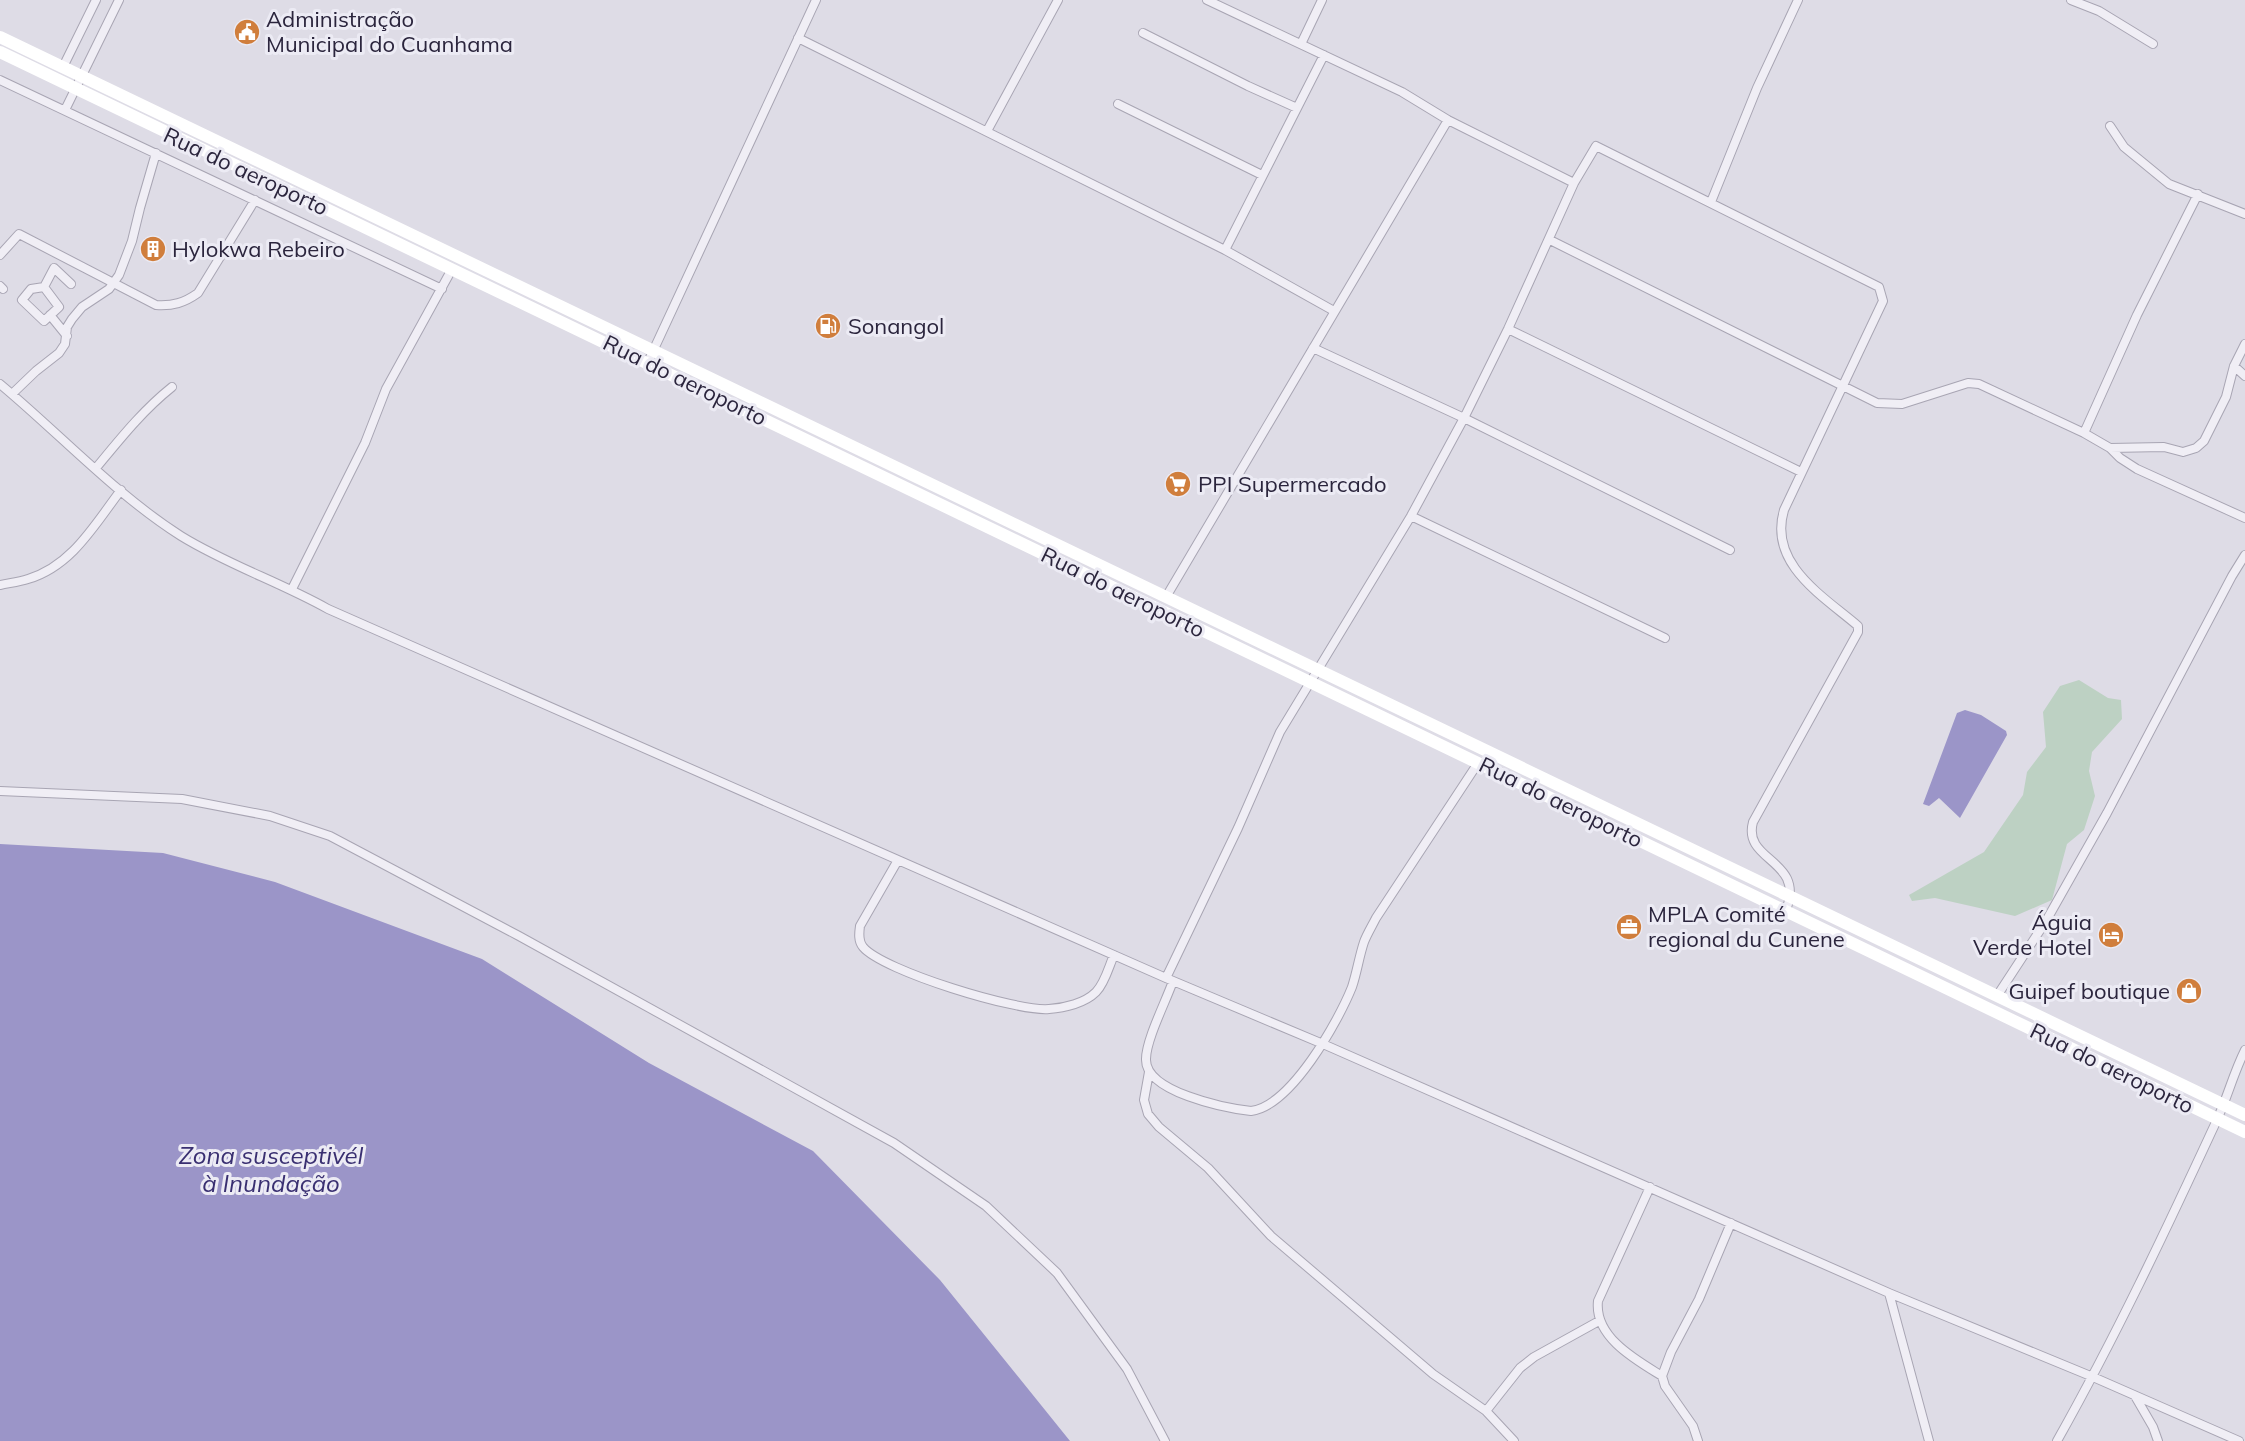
<svg xmlns="http://www.w3.org/2000/svg" width="2245" height="1441" font-family="Mulish,sans-serif">
<rect width="100%" height="100%" fill="#dedce6"/>
<path fill="#bdd1c3" d="M2079,680L2108,698L2121,700L2122,719L2092,752L2089,771L2095,796L2084,830L2067,844L2052,900L2015,916L1935,898L1912,901L1909,895L1984,852L2023,795L2027,772L2046,747L2043,712L2060,686Z"/>
<path fill="#9b95c8" d="M1965,710L1981,715L2006,731L2007,735L1960,818L1939,798L1929,806L1923,804L1957,713Z
M0,844L163,853L275,882L482,959L649,1063L813,1151L940,1280L1070,1441H0Z"/>
<g fill="none" stroke-linecap="round" stroke-linejoin="round">
<g stroke="#a8a5b3" stroke-width="10">
<path id="street" d="M1207,0L1402,92L1448,120L1574,183
M2071,0L2099,11L2153,44
M1143,33L1248,86L1297,108
M798,38L1225,250L1334,311
M1301,44L1322,0
M63,67L96,0
M0,80L442,289
M1118,104L1262,175
M65,110L119,0
M2110,126L2124,147L2169,184L2245,214
M987,131L1058,0
M1711,202L1757,88L1798,0
M1550,240L1877,403L1902,404L1968,383L1979,384L2084,433L2110,448L2164,447L2183,452L2196,448L2204,441L2226,397L2234,366L2245,344
M1225,250L1324,55
M0,255L19,234L156,305C173,306 184,303 198,293L255,200
M0,286L3,289
M44,287L59,307L44,321L22,300L31,289Z
M44,287L54,268L71,284
M50,315L67,336
M1508,329L1801,472
M1313,348L1464,418L1730,550
M648,362L816,0
M2234,366L2245,376
M0,384C60,434 115,494 181,536C228,565 280,582 328,609L1166,978L1323,1044L1889,1293L2093,1377L2239,1441
M12,394L36,371L59,353L65,344L67,327L72,319L82,307L109,289L119,275L132,241L140,208L156,153
M2084,433L2137,315L2198,194
M2110,448L2120,458L2137,469L2245,518
M96,468C120,439 142,411 172,387
M1411,516L1665,638
M0,585C9,583 19,582 28,579C72,566 95,524 121,490
M292,589L365,443L386,389L452,269
M1166,597L1448,120
M0,791L182,799L270,816L330,836L519,936L894,1143L986,1206L1057,1273L1127,1369L1165,1441
M898,860L860,926C859,933 858,941 863,947C883,971 1018,1012 1049,1009C1065,1008 1085,1003 1096,992C1105,983 1109,966 1114,955
M1166,978L1238,828L1280,732L1411,516L1464,418L1508,329L1574,183L1596,146L1879,287L1883,301L1784,510C1768,564 1823,596 1858,626V632L1753,822C1742,862 1806,859 1786,910
M1173,981C1166,1001 1146,1040 1146,1059C1145,1092 1225,1108 1251,1111C1291,1106 1338,1022 1352,987C1357,972 1359,957 1364,942C1367,934 1372,926 1376,918L1478,763
M1997,996L2046,921L2107,813L2232,576L2245,555
M1149,1072L1144,1100L1148,1114L1159,1127L1208,1168L1271,1236L1433,1374L1486,1411L1514,1441
M1650,1187L1598,1301C1594,1337 1636,1360 1662,1376
M1889,1293L1929,1441
M2135,1396L2153,1427L2158,1441
M1486,1411L1520,1368L1534,1357L1599,1321
M1698,1441L1693,1426L1665,1386L1662,1376L1671,1352L1699,1299L1731,1223
M2057,1441C2115,1338 2166,1230 2216,1122C2227,1099 2233,1074 2245,1050"/>
</g>
<use href="#street" stroke="#f0eef5" stroke-width="8"/>
<path stroke="#fff" stroke-width="12" d="M0,37L2245,1115
M0,52L2245,1132"/>
</g>
<defs>
<g id="civic-disc" transform="scale(1.35)"><circle r="9.5" fill="#d07e3c" stroke="#ecebf4"/><path d="M-.6-6.5H3V-4.5H.6V-3L4-1V1h2V6H-6V1h2V-1L-.6-3ZM-1.2 2.5V6h2.4V2.5Z" fill="#fff"/></g>
<g id="building-disc" transform="scale(1.35)"><circle r="9.5" fill="#d07e3c" stroke="#ecebf4"/><path d="M-4-6H4V6H1V3H-1V6H-4ZM-2.5-4.3h1.7v1.8h-1.7ZM.8-4.3h1.7v1.8H.8ZM-2.5-1h1.7V.8h-1.7ZM.8-1h1.7V.8H.8Z" fill="#fff"/></g>
<g id="fuel-disc" transform="scale(1.35)"><circle r="9.5" fill="#d07e3c" stroke="#ecebf4"/><path d="M-5.5-6h7V0h2V4h1.3V-2.5L3-4.5l.8-.8L6-3V5H2.5V1h-1V6h-7ZM-4.2-4.7v3.2H.2V-4.7Z" fill="#fff"/></g>
<g id="supermarket-disc" transform="scale(1.35)"><circle r="9.5" fill="#d07e3c" stroke="#ecebf4"/><path d="M-6-5.5h2.5l.6 2H6L4.5 2H-2.5L-4.4-4H-6ZM-1.5 3.2a1.3 1.3 0 1 0 .1 0ZM3 3.2a1.3 1.3 0 1 0 .1 0Z" fill="#fff"/></g>
<g id="office-disc" transform="scale(1.35)"><circle r="9.5" fill="#d07e3c" stroke="#ecebf4"/><path d="M-6-3h4V-5.5h4V-3h4V5H-6ZM-1-4.5V-3h2v-1.5ZM-6 0V1H6V0Z" fill="#fff"/></g>
<g id="hotel-disc" transform="scale(1.35)"><circle r="9.5" fill="#d07e3c" stroke="#ecebf4"/><path d="M-6-4.5h1.5V1H6V5H4.5V3h-9V5H-6ZM-4 0a1.8 1.8 0 1 1 3.6 0ZM.5 0V-2.5h3Q6-2.5 6 0Z" fill="#fff"/></g>
<g id="shop-disc" transform="scale(1.35)"><circle r="9.5" fill="#d07e3c" stroke="#ecebf4"/><path d="M-5-2.5h2.3a2.7 3.5 0 0 1 5.4 0H5L5.5 6h-11ZM-1.5-2.5h3a1.5 2.3 0 0 0-3 0Z" fill="#fff"/></g>
</defs>
<g fill-rule="evenodd">
<use href="#civic-disc" x="247" y="32"/>
<use href="#building-disc" x="153" y="249"/>
<use href="#fuel-disc" x="828" y="326"/>
<use href="#supermarket-disc" x="1178" y="484"/>
<use href="#office-disc" x="1629" y="927"/>
<use href="#hotel-disc" x="2111" y="935"/>
<use href="#shop-disc" x="2189" y="991"/>
</g>
<g text-anchor="middle" dominant-baseline="central" stroke-width="6" stroke-linejoin="round" paint-order="stroke">
<g font-size="22" fill="#2b253d" stroke="#ecebf4" text-anchor="start">
<text x="266" y="19">Administração<tspan x="266" dy="25">Municipal do Cuanhama</tspan></text>
<text x="172" y="249">Hylokwa Rebeiro</text>
<text x="848" y="326">Sonangol</text>
<text x="1198" y="484">PPI Supermercado</text>
<text x="1648" y="914">MPLA Comité<tspan x="1648" dy="25">regional du Cunene</tspan></text>
<text x="2092" y="922" text-anchor="end">Águia<tspan x="2092" dy="25">Verde Hotel</tspan></text>
<text x="2170" y="991" text-anchor="end">Guipef boutique</text>
</g>
<g font-size="22" fill="#2b253d" stroke="#ecebf4">
<text transform="translate(246 171) rotate(25)">Rua do aeroporto</text>
<text transform="translate(685 380) rotate(26)">Rua do aeroporto</text>
<text transform="translate(1123 592) rotate(26)">Rua do aeroporto</text>
<text transform="translate(1561 802) rotate(26)">Rua do aeroporto</text>
<text transform="translate(2112 1068) rotate(26)">Rua do aeroporto</text>
</g>
<g font-size="24" font-style="italic" fill="#392f71" stroke="#ecebf4">
<text x="271" y="1155">Zona susceptivél<tspan x="271" dy="28">à Inundação</tspan></text>
</g>
</g>
</svg>
